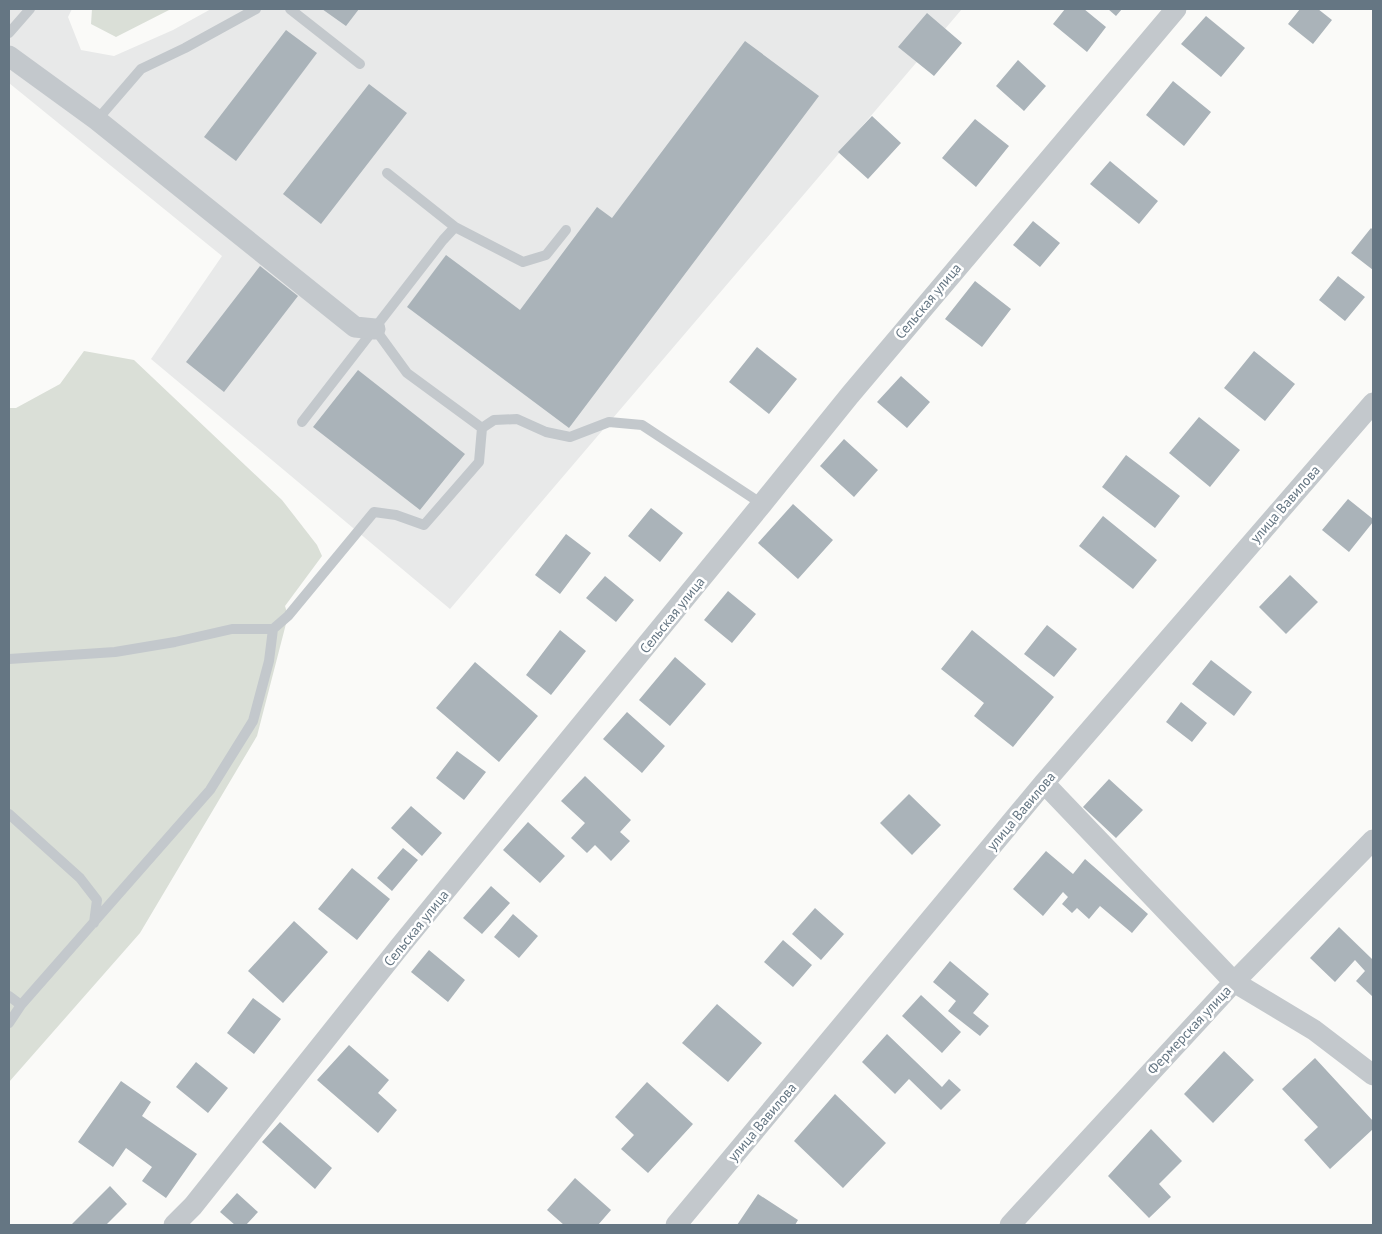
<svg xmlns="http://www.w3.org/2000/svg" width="1382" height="1234" font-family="'PT Sans',sans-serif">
<rect width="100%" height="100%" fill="#fafaf8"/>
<path fill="#e8e9e9" d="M9,9H72L68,17L81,50L114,56L173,30L211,9H962L450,609L151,359L222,256L9,83Z"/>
<path fill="#dadfd7" d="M92,9H171L116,37L91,24Z
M84,351L134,360L282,500L317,545L322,556L285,606L288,616L257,736L140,933L9,1082V408H16L60,384Z"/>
<path fill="#aab3b9" d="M322,9H359L346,26Z
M1065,9H1084L1106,27L1087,52L1053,24Z
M1108,9H1122L1116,16Z
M1300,9H1318L1332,20L1313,44L1288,24Z
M927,13L962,43L934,76L898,47Z
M1206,16L1245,48L1221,77L1181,44Z
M286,30L317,53L236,161L204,137Z
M745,41L819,96L569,428L407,307L446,255L520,310L597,207L612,218Z
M1018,60L1046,86L1024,111L996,86Z
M1173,81L1211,112L1184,146L1146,115Z
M369,84L407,113L321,224L283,194Z
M872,116L901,143L868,179L838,152Z
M975,119L1009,146L976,187L942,158Z
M1110,161L1158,201L1139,224L1090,184Z
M1033,221L1060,243L1040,267L1013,245Z
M1371,228L1373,230V270L1351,253Z
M260,266L298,296L224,392L186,362Z
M1338,276L1365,297L1345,321L1319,300Z
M975,281L1011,309L982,347L945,319Z
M757,347L797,379L769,414L729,382Z
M1254,351L1295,384L1265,421L1224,388Z
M358,370L465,454L420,510L313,427Z
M901,376L930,402L907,428L877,402Z
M1199,417L1240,450L1210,487L1169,453Z
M844,439L878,470L854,497L820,466Z
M1126,455L1180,496L1155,528L1102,487Z
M1348,499L1373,519V522L1349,552L1322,530Z
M793,504L833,540L798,579L758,543Z
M651,508L683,533L660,562L628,536Z
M1103,516L1157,560L1133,589L1079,546Z
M566,534L591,553L560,594L535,575Z
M1290,575L1318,602L1286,634L1259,607Z
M605,576L634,600L616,622L586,598Z
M728,591L756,614L732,643L704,620Z
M1047,625L1077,649L1054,677L1024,654Z
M560,630L586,651L551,695L526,675Z
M972,630L1054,697L1013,747L974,716L984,703L941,669Z
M675,657L706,684L670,726L639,700Z
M1211,660L1252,692L1234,716L1192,684Z
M475,662L538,716L499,762L436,708Z
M1181,702L1207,723L1192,742L1166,722Z
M627,712L665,746L642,773L603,739Z
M457,751L486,772L464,800L436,778Z
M585,776L631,820L620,832L630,841L611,861L595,845L587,853L571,838L585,823L561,801Z
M1109,779L1143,810L1116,838L1083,807Z
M909,794L941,825L912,855L880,823Z
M411,806L442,833L422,856L391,828Z
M528,822L565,856L540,883L503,850Z
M403,848L418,860L392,891L377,878Z
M1046,851L1073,874L1085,859L1148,914L1132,933L1100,906L1089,919L1077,908L1072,913L1062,904L1068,897L1063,892L1043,916L1013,889Z
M352,868L390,899L357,940L318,909Z
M491,886L510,903L482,934L463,918Z
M815,908L844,934L821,960L792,934Z
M513,914L538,936L519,958L494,937Z
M294,921L328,952L283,1003L248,971Z
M1339,927L1372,959L1373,957V997L1356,981L1365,971L1355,960L1335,982L1310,958Z
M783,940L812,965L793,987L764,962Z
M429,950L465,980L448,1002L411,972Z
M950,961L989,994L973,1013L989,1026L980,1036L948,1011L956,1001L933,982Z
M921,995L961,1032L942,1053L902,1016Z
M253,998L281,1019L254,1054L227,1033Z
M717,1004L762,1043L728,1082L682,1043Z
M887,1034L942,1087L949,1079L961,1090L941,1110L909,1079L895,1094L862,1062Z
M349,1045L389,1080L378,1093L397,1110L378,1133L317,1080Z
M1224,1051L1254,1080L1213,1123L1184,1094Z
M1315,1058L1373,1121V1129L1330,1169L1304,1140L1318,1127L1282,1089Z
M196,1062L228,1088L208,1113L176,1087Z
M121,1081L151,1102L142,1116L197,1154L166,1198L142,1181L152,1167L126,1148L113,1167L78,1142Z
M647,1082L693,1124L648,1173L621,1149L634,1135L615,1117Z
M835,1094L886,1143L843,1188L794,1141Z
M280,1122L332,1168L315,1189L262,1142Z
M1151,1129L1182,1161L1159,1184L1171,1197L1149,1218L1108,1176Z
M575,1178L611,1210L598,1225H564L547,1210Z
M110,1186L127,1204L106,1225H73L72,1224Z
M237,1193L258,1212L246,1225H235L220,1212Z
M758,1194L798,1220L795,1225H737Z"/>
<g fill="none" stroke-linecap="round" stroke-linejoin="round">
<path stroke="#c3c8cc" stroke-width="10" d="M290,9L360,64
M9,33L30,9
M97,120L141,69L185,48L256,9
M387,173L455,227
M302,422L443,240L455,227L523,262L546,255L566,230
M482,428L494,420L517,419L546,432L570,437L609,422L642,425L762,504
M9,659L115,652L175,642L232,629H273
M9,814L80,878L97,900L94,923
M9,996L21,1005L210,790L253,721L269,661L273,629L288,616L374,512L396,515L424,525L479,462L482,428L407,373L375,329
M9,1023L21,1005"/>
<path stroke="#c3c8cc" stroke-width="21" d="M9,56L97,120L355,327L375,329
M1044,783L1234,982L1314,1030L1373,1075
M174,1225L193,1206L401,945L762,504L850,395L1176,9
M676,1225L1044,783L1373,403
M1010,1225L1234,982L1373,840"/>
</g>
<g text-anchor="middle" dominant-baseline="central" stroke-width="5" stroke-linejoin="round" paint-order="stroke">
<g font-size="14" fill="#657683" stroke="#fff">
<text transform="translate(928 301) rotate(-50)">Сельская улица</text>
<text transform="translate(1285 504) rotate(-49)">улица Вавилова</text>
<text transform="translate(672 615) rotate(-51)">Сельская улица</text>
<text transform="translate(1021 811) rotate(-50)">улица Вавилова</text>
<text transform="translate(416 928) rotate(-51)">Сельская улица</text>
<text transform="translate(1189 1030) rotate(-47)">Фермерская улица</text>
<text transform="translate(762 1122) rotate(-50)">улица Вавилова</text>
</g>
</g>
<rect width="1382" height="1234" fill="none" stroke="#657683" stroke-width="20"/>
</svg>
